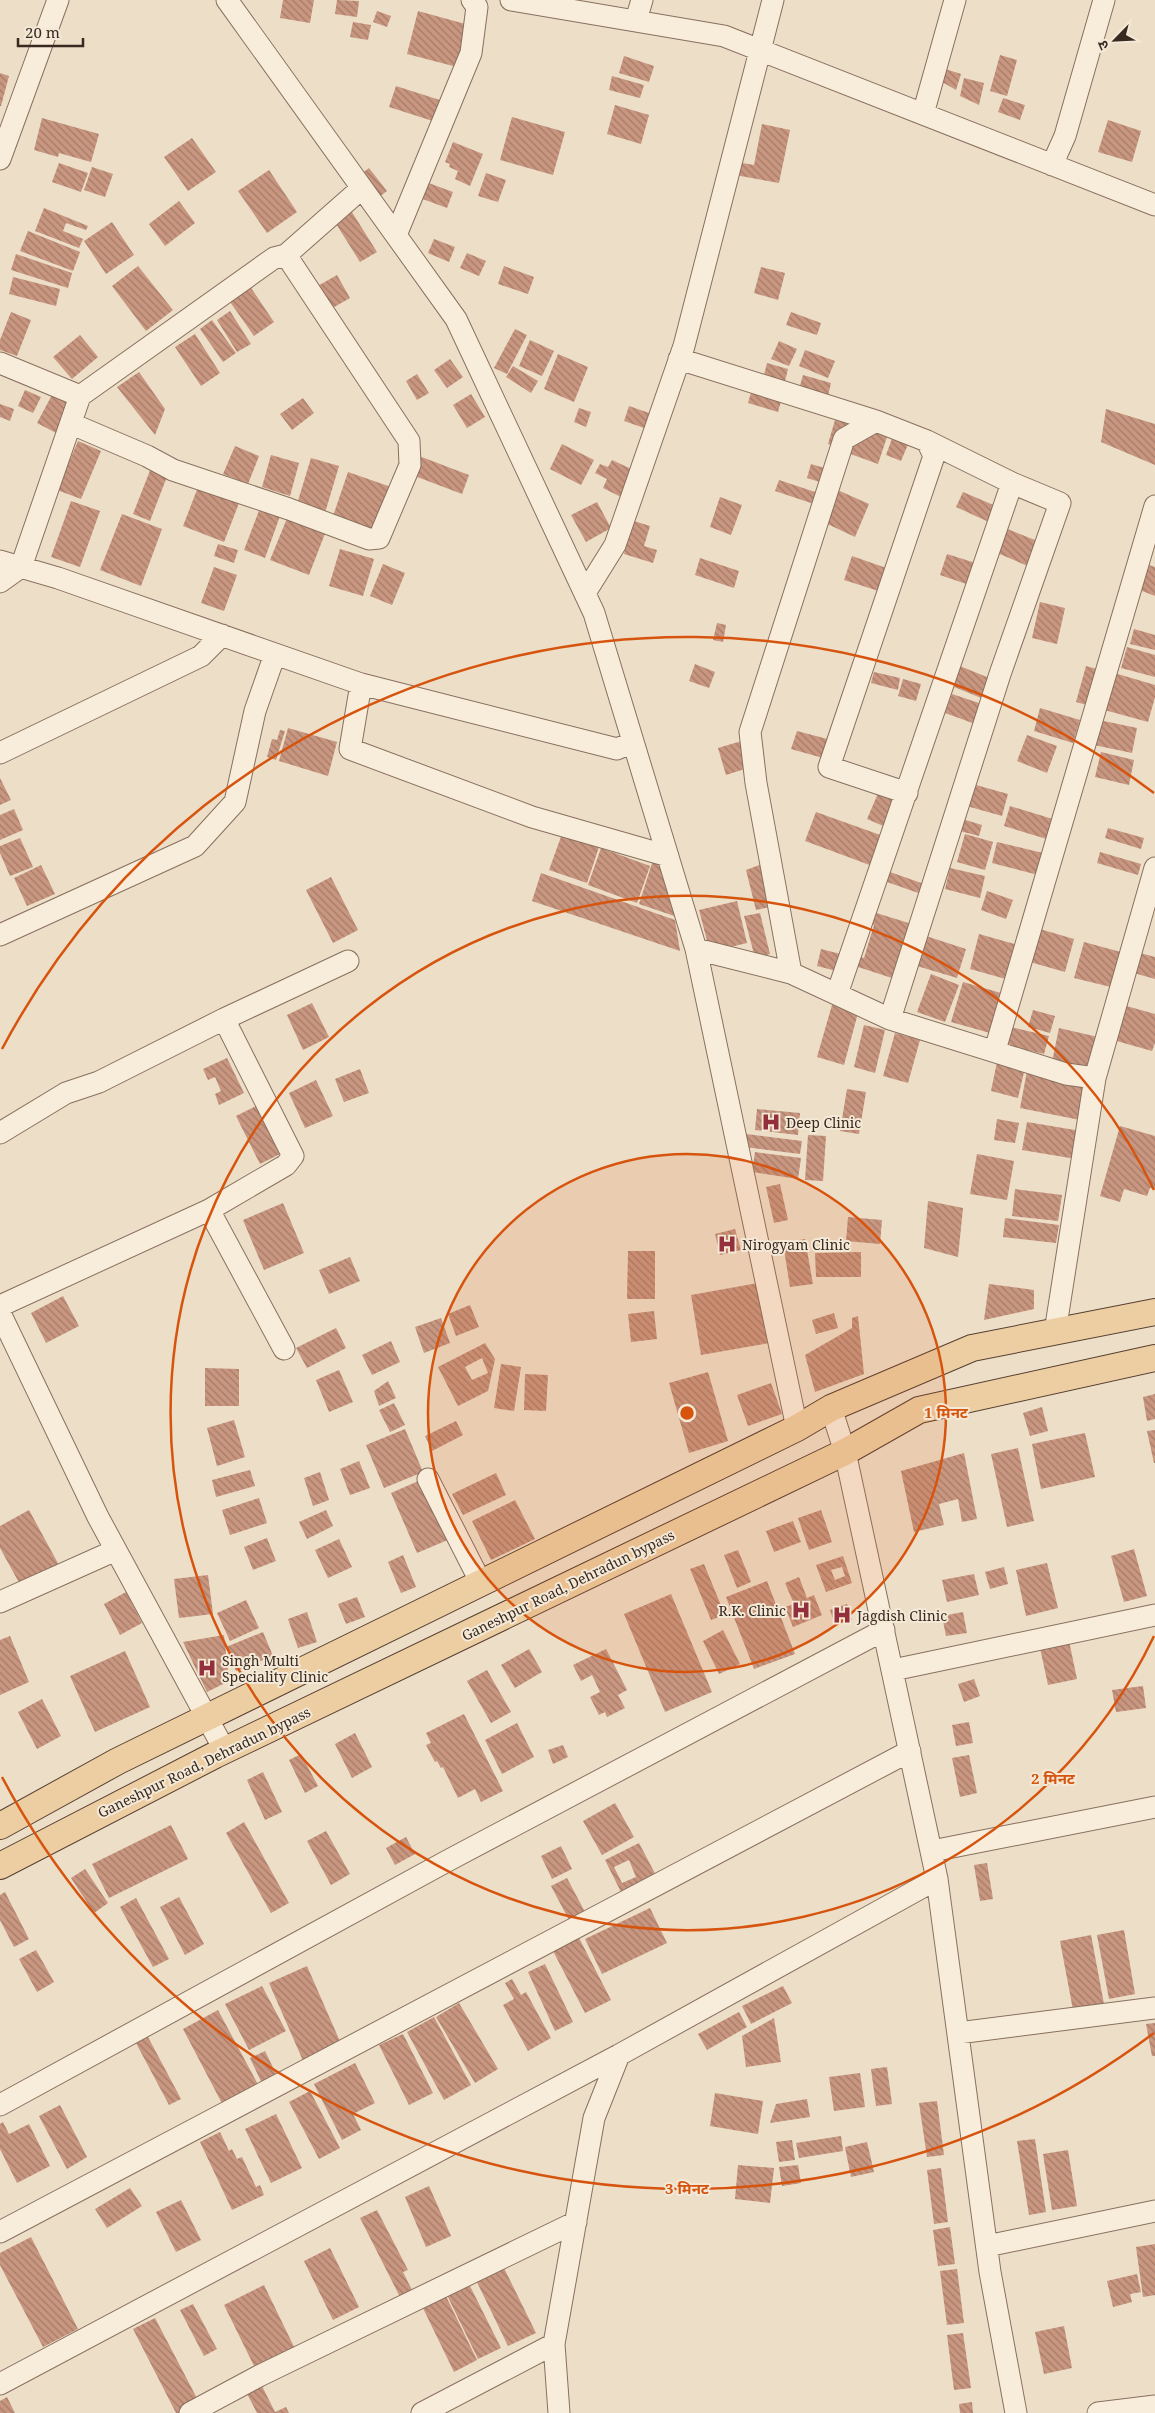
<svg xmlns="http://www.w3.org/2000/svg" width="1155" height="2413" font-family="'Noto Serif','Noto Sans Devanagari',serif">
<defs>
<pattern id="building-back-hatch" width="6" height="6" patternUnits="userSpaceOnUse" patternTransform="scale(1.25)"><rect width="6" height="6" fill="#c99680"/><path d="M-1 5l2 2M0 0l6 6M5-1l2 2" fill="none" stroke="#a47b68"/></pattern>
</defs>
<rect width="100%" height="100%" fill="#eddec8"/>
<path fill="url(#building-back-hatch)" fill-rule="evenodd" d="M283,0H314L310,23L280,18Z
M337,0L359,1L357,17L335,14Z
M377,11L391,16L387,27L373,22Z
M418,11L469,25L457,67L407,54Z
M353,22L371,25L368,40L350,37Z
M1000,55L1017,60L1007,96L990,91Z
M624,56L654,66L649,82L619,73Z
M939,67L961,74L956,90L937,79Z
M0,73L9,76L1,106H0Z
M612,76L644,85L640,98L609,90Z
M964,78L984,83L979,105L960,96Z
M396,86L446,102L439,123L389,107Z
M1003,98L1025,105L1020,120L998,112Z
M615,105L649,115L641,144L607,134Z
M512,117L565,132L553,175L500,160Z
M42,118L99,134L91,162L59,153L58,157L34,150Z
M1108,120L1141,131L1132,162L1098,152Z
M762,124L790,130L779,183L735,175L737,162L754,165Z
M192,138L216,172L188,191L164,157Z
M453,142L483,154L470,186L455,179L458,171L449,167L450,164L445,162Z
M59,163L88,173L81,192L52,182Z
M92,167L113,174L105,197L84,190Z
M369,168L387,191L375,200L357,177Z
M269,170L297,212L267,233L238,191Z
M486,173L506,180L498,202L478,196Z
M426,182L453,192L447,208L420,198Z
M179,201L195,223L165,246L149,224Z
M44,208L88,226L86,230L66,223L63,231L83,239L79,248L35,231Z
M350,209L377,252L360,262L333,219Z
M112,222L134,255L106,274L84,241Z
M28,231L80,252L73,271L20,251Z
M434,239L455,247L449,262L428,253Z
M467,253L486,261L479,276L460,268Z
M16,254L72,273L68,288L11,270Z
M138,266L173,310L146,331L112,286Z
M504,266L534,277L528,294L498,284Z
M761,267L785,273L778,300L754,293Z
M337,275L350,298L329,310L316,287Z
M13,277L60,289L56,306L9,294Z
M245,279L274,322L254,336L228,299Z
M230,311L251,344L237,352L217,320Z
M11,312L31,320L17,356L0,350V340Z
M791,312L821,323L817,335L786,325Z
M212,320L236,353L223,362L200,329Z
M515,329L527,335L507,374L494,368Z
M195,334L220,373L201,386L175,347Z
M80,335L98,357L72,379L53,357Z
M530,340L554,351L542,376L519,366Z
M779,341L797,349L789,366L771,359Z
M805,350L835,361L828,378L799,366Z
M558,354L588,367L574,402L544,389Z
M450,359L463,377L447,388L434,370Z
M767,363L788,369L783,389L762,383Z
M513,366L538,381L531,393L506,377Z
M139,372L165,409L155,435L117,387Z
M417,374L429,393L417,400L406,381Z
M803,375L831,383L826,404L797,396Z
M752,389L782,398L778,412L748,403Z
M25,390L41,397L33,413L18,406Z
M53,393L76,404L60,435L37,423Z
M471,394L485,417L467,428L453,405Z
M303,398L314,413L292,430L280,414Z
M0,404L14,409L10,421L0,417Z
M629,406L652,414L647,429L624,421Z
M579,408L591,412L586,427L574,422Z
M1106,409L1155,424V465L1101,442Z
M835,420L852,425L844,449L828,444Z
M857,420L889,431L878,464L845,452Z
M896,428L912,435L901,461L886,455Z
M78,441L101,451L81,499L57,490Z
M562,444L594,460L581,485L550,469Z
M235,446L259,456L248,484L223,474Z
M271,455L299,463L290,496L262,487Z
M419,456L469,475L462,494L412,475Z
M311,458L339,466L325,513L297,504Z
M612,460L640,473L627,500L603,488L607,479L595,473L600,464L608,467Z
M811,464L828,469L823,483L807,478Z
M151,468L168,474L150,521L133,514Z
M348,472L394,488L378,535L332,519Z
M779,480L818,493L814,504L775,491Z
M200,482L241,498L224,542L183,526Z
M833,488L869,504L855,537L819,520Z
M963,492L998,507L991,523L956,507Z
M720,497L742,505L731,535L710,527Z
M71,501L100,511L80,567L51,557Z
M597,502L611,528L586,542L571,515Z
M260,508L280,516L265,558L244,550Z
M122,514L162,529L141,586L100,570Z
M288,516L326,531L309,575L270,560Z
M634,521L650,526L644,546L657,550L653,563L624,554Z
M1005,528L1040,542L1030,567L995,552Z
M218,544L238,550L234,563L214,556Z
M340,549L374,559L363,596L329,586Z
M947,554L985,566L978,588L940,575Z
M852,556L892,570L885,593L844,580Z
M700,558L739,571L734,588L695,575Z
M383,564L405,573L392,605L370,596Z
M1146,564L1155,567V596L1137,589Z
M214,567L237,575L224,611L201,603Z
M1040,602L1065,608L1057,644L1032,638Z
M717,623L726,625L723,642L713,640Z
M1134,629L1155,635V650L1130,644Z
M1127,647L1155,655V677L1121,668Z
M695,664L715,672L709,688L689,681Z
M955,664L994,680L986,700L947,684Z
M1086,666L1104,671L1094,707L1076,702Z
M874,672L900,678L898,690L871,683Z
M1111,672L1155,685V697L1148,722L1101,709Z
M903,679L921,684L916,701L898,696Z
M952,694L985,705L978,725L945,713Z
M1040,708L1080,720L1073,743L1034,731Z
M1099,720L1137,728L1132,753L1094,745Z
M288,728L337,742L328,776L279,761Z
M280,730L285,731L276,760L267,757L272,739L277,740Z
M797,731L835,741L830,760L791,749Z
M1027,735L1057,746L1047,773L1017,761Z
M745,740L754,766L726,775L718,748Z
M1101,752L1134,760L1129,785L1095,777Z
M0,778L11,800L0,805Z
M969,783L1008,794L1002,816L963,805Z
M882,784L903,793L888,828L867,819Z
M1010,806L1056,820L1050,840L1004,826Z
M14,809L23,830L0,840V815Z
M816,812L886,837L875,867L805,841Z
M959,818L982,825L979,836L956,830Z
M1108,828L1144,838L1141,849L1105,838Z
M562,834L599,847L587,883L549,870Z
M965,834L993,842L985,870L957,862Z
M20,838L33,867L10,876L0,853V846Z
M997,842L1043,853L1038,875L992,863Z
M601,848L650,866L637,903L588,885Z
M1100,852L1141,864L1138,875L1097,863Z
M654,857L666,859L680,918L639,904Z
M765,863L774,906L756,910L746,870Z
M41,865L55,894L27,906L14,878Z
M950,868L985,876L980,898L945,889Z
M890,872L927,885L924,895L887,882Z
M541,873L675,920L680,951L532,901Z
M331,877L358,930L333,943L306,890Z
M987,891L1013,900L1006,919L981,910Z
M737,901L747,943L710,952L699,910Z
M870,911L912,924L895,979L855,966L858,956L864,958L874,925L866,923Z
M760,913L770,954L755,958L744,916Z
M1033,927L1074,939L1065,972L1023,960Z
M979,934L1022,946L1013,981L970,969Z
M926,936L966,949L957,978L917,966Z
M1084,942L1128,954L1119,989L1074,978Z
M821,949L852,957L848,974L817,966Z
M1140,953L1155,957V979L1134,973Z
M931,974L959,985L945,1022L917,1012Z
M963,982L1008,995L997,1035L951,1022Z
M312,1003L329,1037L303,1050L287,1015Z
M832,1005L858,1013L844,1065L817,1057Z
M1123,1005L1155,1014V1043L1152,1051L1113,1040Z
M1033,1010L1055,1016L1050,1033L1028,1027Z
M864,1025L885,1030L875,1073L854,1067Z
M1006,1026L1049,1036L1044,1054L1001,1044Z
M1059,1028L1098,1037L1091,1071L1052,1062Z
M895,1033L920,1040L908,1083L883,1076Z
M227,1058L244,1093L219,1105L215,1094L221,1091L215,1077L208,1080L203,1069Z
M997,1062L1025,1068L1018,1098L991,1091Z
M360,1069L369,1093L344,1102L335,1079Z
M1027,1071L1087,1084L1080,1120L1020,1108Z
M316,1080L333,1116L305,1128L289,1093Z
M847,1089L866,1092L859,1134L840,1131Z
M256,1106L280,1154L260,1164L236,1116Z
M757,1109L800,1113L798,1135L755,1130Z
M997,1119L1019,1123L1015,1143L994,1140Z
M1027,1122L1081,1131L1076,1159L1022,1150Z
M1120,1126L1155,1136V1189L1150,1188L1147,1196L1124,1189L1120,1202L1100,1196Z
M746,1134L802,1141L800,1154L745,1147Z
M808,1135L826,1136L823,1181L805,1180Z
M755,1152L801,1158L798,1179L752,1172Z
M977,1154L1014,1161L1007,1200L970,1194Z
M780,1184L788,1220L774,1223L766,1187Z
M1015,1189L1062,1195L1058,1221L1012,1216Z
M928,1201L963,1208L958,1257L924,1248Z
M283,1203L304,1253L264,1270L243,1220Z
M848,1217L882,1220L880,1244L846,1241Z
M1005,1218L1059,1225L1056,1243L1003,1237Z
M735,1229L741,1250L720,1255L715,1234Z
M805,1239L813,1284L790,1287L783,1243Z
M628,1251H655V1299H627Z
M861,1252V1277H816L815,1253Z
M350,1257L360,1281L329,1294L319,1270Z
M758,1283L769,1343L701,1355L691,1295Z
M989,1284L1034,1290V1309L984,1320Z
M63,1296L79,1326L46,1343L31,1313Z
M470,1305L479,1327L456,1336L448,1314Z
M654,1311L657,1339L631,1342L628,1314Z
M834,1313L838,1328L816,1334L812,1320Z
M858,1316L864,1374L815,1392L805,1355L852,1328V1318Z
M441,1318L450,1343L424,1353L415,1327Z
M336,1328L346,1348L307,1368L296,1348Z
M391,1341L400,1362L372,1375L362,1355Z
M485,1343L495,1359L488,1391L458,1406L438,1367ZM482,1358L488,1373L472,1380L465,1367Z
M501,1364L521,1367L514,1411L494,1408Z
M205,1368L239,1369V1406H205Z
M339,1370L353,1402L329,1412L316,1380Z
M708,1372L728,1441L689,1453L669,1383Z
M525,1374L548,1375L546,1411L524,1410Z
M388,1381L396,1398L379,1406L374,1391Z
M771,1383L782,1414L748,1426L737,1395Z
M1155,1394V1419L1147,1421L1143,1397Z
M394,1403L405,1425L390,1432L379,1410Z
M1042,1407L1048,1431L1030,1436L1023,1413Z
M234,1420L245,1457L217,1466L207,1428Z
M456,1421L463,1435L432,1451L425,1436Z
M405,1429L423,1472L384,1488L366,1445Z
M1155,1430V1463H1154L1147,1431Z
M1085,1433L1095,1477L1041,1489L1032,1444Z
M1018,1448L1034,1521L1007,1527L991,1454Z
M964,1453L977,1519L962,1522L958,1499L939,1504L944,1525L914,1532L901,1471Z
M359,1461L370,1488L350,1495L340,1469Z
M250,1470L255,1486L216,1497L212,1480Z
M320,1472L329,1500L313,1506L304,1478Z
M496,1473L506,1495L463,1515L452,1494Z
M423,1479L450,1539L417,1553L391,1493Z
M259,1498L267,1523L230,1535L222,1510Z
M515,1500L535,1539L491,1560L472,1521Z
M29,1510L60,1567L22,1588L0,1548V1526Z
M326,1510L333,1526L307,1539L299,1522Z
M821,1510L832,1542L809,1550L798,1518Z
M793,1521L801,1542L774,1552L766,1531Z
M267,1538L276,1561L253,1570L244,1547Z
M339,1539L352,1567L328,1578L315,1550Z
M1134,1549L1147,1596L1124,1602L1111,1556Z
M738,1550L751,1582L737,1588L724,1555Z
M403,1555L416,1587L401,1593L388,1562Z
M843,1556L852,1583L826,1592L816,1565ZM842,1567L845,1576L835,1580L831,1570Z
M1047,1563L1058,1608L1026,1616L1016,1570Z
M704,1564L725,1615L711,1620L690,1569Z
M1004,1567L1008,1584L990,1589L985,1572Z
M974,1574L979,1595L947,1602L942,1580Z
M208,1575L213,1614L179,1618L174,1579Z
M799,1577L807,1598L814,1595L822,1615L793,1627L785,1607L794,1604L785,1583Z
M767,1581L795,1654L754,1669L726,1597Z
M126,1592L142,1623L120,1635L104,1604Z
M671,1594L712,1692L665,1712L624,1614Z
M357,1597L365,1617L346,1624L338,1604Z
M246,1600L259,1628L230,1641L217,1613Z
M847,1604L852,1620L835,1625L830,1610Z
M307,1612L317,1642L298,1648L288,1619Z
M963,1612L967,1633L946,1636L942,1616Z
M723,1630L740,1664L719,1674L703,1641Z
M263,1632L273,1656L236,1671L226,1647Z
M224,1635L229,1681L207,1692L183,1642Z
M10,1636L29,1682L0,1695V1640Z
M1069,1641L1077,1679L1048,1685L1040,1648Z
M529,1649L542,1672L515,1688L501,1665Z
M606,1649L627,1690L618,1695L625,1708L607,1717L605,1712L599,1715L590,1697L600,1692L592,1675L581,1681L573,1665Z
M125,1651L150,1707L95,1732L70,1676Z
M487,1670L511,1712L491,1723L467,1681Z
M974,1679L980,1696L964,1702L958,1684Z
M1143,1686L1146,1708L1116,1712L1112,1690Z
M42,1699L61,1736L37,1749L18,1712Z
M464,1714L503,1791L481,1802L475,1789L458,1798L443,1767L441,1768L437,1761L435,1762L426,1745L431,1743L426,1733Z
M969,1722L973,1743L956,1746L952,1725Z
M517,1723L534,1757L502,1774L485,1740Z
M355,1733L372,1767L352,1778L335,1744Z
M563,1745L568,1757L553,1764L548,1750Z
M301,1754L318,1786L305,1793L289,1760Z
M969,1755L977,1793L960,1797L952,1758Z
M263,1772L282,1812L265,1820L247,1780Z
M615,1803L634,1837L602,1855L583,1821Z
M244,1822L289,1903L271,1913L226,1833Z
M171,1825L188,1859L109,1898L92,1864Z
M326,1831L350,1874L331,1885L307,1841Z
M406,1837L415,1854L395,1865L386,1848Z
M639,1843L659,1881L625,1900L605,1860ZM629,1860L636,1877L622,1883L614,1867Z
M561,1846L572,1869L552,1879L541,1856Z
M987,1863L993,1899L980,1901L974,1865Z
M85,1869L108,1903L94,1913L71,1878Z
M567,1878L585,1912L569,1920L551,1886Z
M5,1892L29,1939L14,1947L0,1920V1895Z
M179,1897L204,1944L185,1955L160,1907Z
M136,1898L169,1959L153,1967L120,1907Z
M650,1908L667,1943L602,1974L585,1939Z
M1124,1930L1135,1994L1109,1999L1097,1935Z
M577,1934L611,2000L585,2013L551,1947Z
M1091,1935L1104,2004L1073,2010L1060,1941Z
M36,1950L54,1982L37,1992L19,1959Z
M545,1964L573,2022L555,2031L528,1972Z
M307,1966L342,2046L304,2063L269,1983Z
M512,1979L521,1995L526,1992L551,2038L528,2051L503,2005L514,1999L505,1983Z
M262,1986L286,2031L249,2050L225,2004Z
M783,1986L792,2003L751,2024L742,2006Z
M459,2003L498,2069L475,2083L436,2017Z
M218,2010L262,2092L226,2111L183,2029Z
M739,2012L747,2027L707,2050L698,2034Z
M434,2017L471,2085L444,2100L407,2032Z
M774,2018L781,2062L746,2067L742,2036Z
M1155,2023V2056H1152L1146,2024Z
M403,2034L433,2093L409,2105L379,2045Z
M148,2037L181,2099L169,2105L136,2043Z
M265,2051L280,2082L265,2090L250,2058Z
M355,2063L375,2103L353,2114L361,2130L342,2140L314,2084Z
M887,2067L892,2104L876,2106L871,2069Z
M860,2073L865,2107L834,2111L829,2077Z
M310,2091L340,2148L319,2159L289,2102Z
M715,2093L763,2101L758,2134L710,2126Z
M807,2099L810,2117L770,2123L776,2104Z
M937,2101L944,2155L927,2157L919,2103Z
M60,2105L87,2157L67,2169L39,2116Z
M276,2114L302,2168L271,2183L245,2129Z
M3,2122L9,2134L29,2124L50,2166L17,2183L0,2149V2124Z
M220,2132L229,2151L232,2149L237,2159L242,2157L256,2187L260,2185L264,2195L232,2210L200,2142Z
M841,2136L843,2151L799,2158L796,2143Z
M1035,2139L1046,2212L1029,2215L1017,2141Z
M792,2140L795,2160L779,2162L776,2142Z
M867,2142L874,2172L851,2177L845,2147Z
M1068,2150L1077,2206L1052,2210L1043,2154Z
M738,2165L774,2168L770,2203L735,2199Z
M798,2165L801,2183L782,2186L779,2167Z
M941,2168L948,2222L934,2224L927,2170Z
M429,2186L451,2236L426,2247L405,2197Z
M130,2188L142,2206L107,2228L95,2209Z
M181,2200L201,2240L176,2252L156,2212Z
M377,2210L408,2270L403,2272L413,2292L401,2299L360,2218Z
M950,2227L955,2264L938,2266L933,2230Z
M31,2237L78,2329L43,2347L0,2265V2253Z
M1155,2244V2295L1143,2297L1136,2247Z
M330,2248L359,2307L333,2320L304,2261Z
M502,2264L536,2333L508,2346L475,2278Z
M957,2269L964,2323L947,2325L940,2271Z
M1137,2274L1141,2292L1130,2294L1132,2302L1113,2307L1107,2281Z
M467,2280L501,2348L478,2359L445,2291Z
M264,2285L298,2355L258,2374L224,2305Z
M443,2290L477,2360L454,2372L420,2302Z
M193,2304L217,2349L204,2356L180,2310Z
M155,2318L200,2404L182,2413H176L133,2329Z
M1064,2326L1072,2368L1044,2374L1035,2332Z
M963,2333L971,2388L954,2390L947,2335Z
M259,2380L275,2412L286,2407L289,2413H257L244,2388Z
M7,2397L15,2413H0V2401Z
M972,2402L973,2413H960L959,2404Z"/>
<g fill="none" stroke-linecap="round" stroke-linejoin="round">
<g stroke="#88705e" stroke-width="23">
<path id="minor" d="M227,0L456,319L594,613L696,949L797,1428
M511,0L724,36L1155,205
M636,20L642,0
M923,114L955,0
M0,159L58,0
M1052,165L1065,136L1104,0
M396,235L471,53L477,7L472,0
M679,359L876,421
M0,363L80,396
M72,424L147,456L173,470L289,509L369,539L379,538L410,465L409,441L286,255
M0,561L58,578L361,684L350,749L532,817L668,856
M0,582L21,567L80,396L274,258L286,255L362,188
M585,593L615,545L684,346L773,0
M361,684L617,749L633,742
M0,753L201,656L222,635
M907,793L829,767L934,456L927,441L876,421L844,439L750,732L756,783L791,973L890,1019L1066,1074L1095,1078
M0,935L195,846L235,802L255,711L275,654
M696,949L791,973
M837,994L1012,483
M890,1019L1000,674L1060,503L1012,483L927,441
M995,1050L1155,506
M0,1133L66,1093L99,1082L224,1019L348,961
M209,1210L284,1349
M0,1306L209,1210L286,1165L293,1156L224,1019
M0,1313L98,1517L225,1751
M1055,1332L1095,1078L1155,868
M428,1479L481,1583
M0,1602L116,1550
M893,1670L1155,1615
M932,1851L1155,1807
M937,1879L990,2272L1016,2413
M958,2033L1155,2008
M0,2105L449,1860L884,1630
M0,2232L910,1751
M987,2246L1155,2211
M0,2384L619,2055
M190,2413L259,2376L576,2222
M422,2413L554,2344
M559,2413L554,2344L594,2118L619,2055L937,1879L845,1452L831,1408
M1098,2413L1155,2406"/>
</g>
<g stroke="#563f31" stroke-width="28">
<path id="major" d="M0,1826L118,1761L797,1428L831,1408L972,1348L1155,1312
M0,1866L215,1755L845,1452L919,1410L1155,1358"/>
</g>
<use href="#minor" stroke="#f8ecdb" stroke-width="21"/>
<use href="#major" stroke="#edcea2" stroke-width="26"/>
</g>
<circle cx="687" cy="1413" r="259" fill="#d6540e" fill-opacity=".12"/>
<g fill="none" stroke="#d6540e" stroke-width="2.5">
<circle cx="687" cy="1413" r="259"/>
<path d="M1154 1636A517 517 0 1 1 1154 1190"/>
<path d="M1154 2033A776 776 0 0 1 2 1777M2 1049A776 776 0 0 1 1154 793"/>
</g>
<defs>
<g id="hospital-bare" transform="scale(1.5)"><path d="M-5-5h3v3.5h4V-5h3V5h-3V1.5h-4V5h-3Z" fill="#94303c" stroke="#f4e9d7" stroke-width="2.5" paint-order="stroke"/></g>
</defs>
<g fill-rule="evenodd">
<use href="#hospital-bare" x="771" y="1122"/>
<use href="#hospital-bare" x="727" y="1244"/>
<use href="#hospital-bare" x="801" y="1610"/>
<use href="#hospital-bare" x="842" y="1615"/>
<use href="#hospital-bare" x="207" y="1668"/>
</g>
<g text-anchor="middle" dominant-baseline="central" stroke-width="4" stroke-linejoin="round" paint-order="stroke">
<g font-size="14" fill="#392a21" stroke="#f4e9d7" text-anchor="start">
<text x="786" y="1122">Deep Clinic</text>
<text x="742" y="1244">Nirogyam Clinic</text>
<text x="786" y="1610" text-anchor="end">R.K. Clinic</text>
<text x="857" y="1615">Jagdish Clinic</text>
<text x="222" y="1660">Singh Multi<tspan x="222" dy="16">Speciality Clinic</tspan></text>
</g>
<g font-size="14" fill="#392a21" stroke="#f4e9d7">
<text transform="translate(568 1585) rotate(-26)">Ganeshpur Road, Dehradun bypass</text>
<text transform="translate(204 1762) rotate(-26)">Ganeshpur Road, Dehradun bypass</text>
</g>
</g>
<circle cx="687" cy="1413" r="8" fill="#d6540e" stroke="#f4e9d7" stroke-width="2.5"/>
<g font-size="15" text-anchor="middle" font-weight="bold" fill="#d6540e" stroke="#f4e9d7" stroke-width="4" stroke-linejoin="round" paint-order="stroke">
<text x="946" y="1418">1 मिनट</text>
<text x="1053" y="1784">2 मिनट</text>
<text x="687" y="2194">3 मिनट</text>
</g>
<g transform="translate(1115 40) rotate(246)" stroke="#f4e9d7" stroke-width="4" paint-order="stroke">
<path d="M0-4L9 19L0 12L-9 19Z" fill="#392a21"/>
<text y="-8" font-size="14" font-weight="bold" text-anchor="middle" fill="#392a21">उ</text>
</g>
<path d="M18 38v8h65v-8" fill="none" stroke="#392a21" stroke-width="2.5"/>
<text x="25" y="38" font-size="15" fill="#392a21" stroke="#f4e9d7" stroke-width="4" paint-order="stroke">20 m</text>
</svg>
